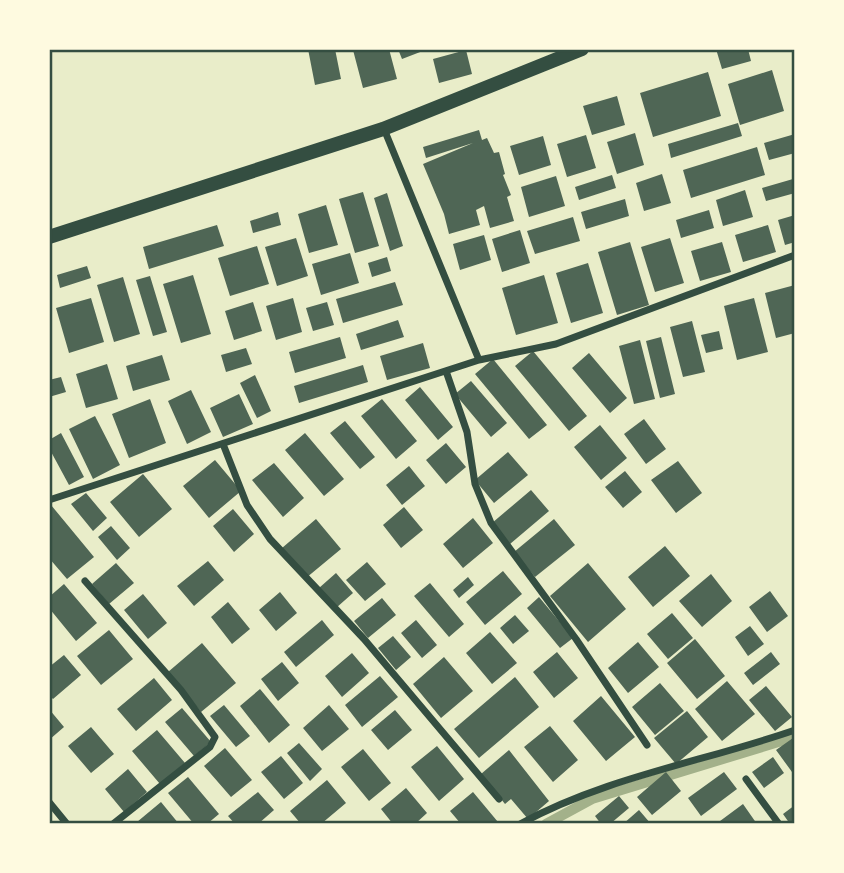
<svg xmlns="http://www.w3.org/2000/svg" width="844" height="873" font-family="'DejaVu Sans',sans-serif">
<rect width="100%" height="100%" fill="#e9edc9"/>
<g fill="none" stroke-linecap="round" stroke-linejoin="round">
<path stroke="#a3b18a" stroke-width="10" d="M546,824L592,799L795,737"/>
</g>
<path fill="#4f6655" d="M308,49H335L341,79L315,85Z
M389,49L397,79L363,88L353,50Z
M398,49H428L402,59Z
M716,49H748L751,61L722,69Z
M466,50L472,74L439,83L433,59Z
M772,70L784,111L740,125L728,84Z
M708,72L721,116L653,137L640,93Z
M617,96L625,125L592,135L583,106Z
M738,123L742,136L671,158L668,144Z
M479,130L482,140L487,138L494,153L499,152L505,174L503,175L511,195L507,197L514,221L490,228L484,206L476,210L480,225L449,234L444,214L423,164L473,143L426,158L423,147Z
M635,133L644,165L617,174L607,142Z
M795,134V153L769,160L764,143Z
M586,135L596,168L567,177L557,144Z
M543,136L551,165L519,175L510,146Z
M757,147L765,175L691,198L683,170Z
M662,174L671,203L644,211L636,183Z
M612,175L616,188L579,200L575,187Z
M556,176L565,206L529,217L521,187Z
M793,179L795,193L766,201L762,188Z
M745,190L753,217L723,226L716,200Z
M363,192L379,246L355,253L339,199Z
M387,193L403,246L390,251L374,198Z
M625,199L629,216L586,229L581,212Z
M326,205L338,245L309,253L298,214Z
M709,210L714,228L681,238L676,220Z
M278,212L281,225L253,233L250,221Z
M795,215V242L785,245L778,220Z
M573,217L580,241L535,254L527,231Z
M217,225L224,246L149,269L143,247Z
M768,225L776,252L743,262L735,235Z
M520,230L530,263L502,272L492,239Z
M484,235L491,260L460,270L453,244Z
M296,238L308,276L277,286L265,247Z
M670,238L684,283L655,292L641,247Z
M630,242L649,305L617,315L598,252Z
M722,242L731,272L700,281L691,251Z
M257,246L269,284L230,296L218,258Z
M350,253L359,283L321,295L312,264Z
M387,257L391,271L372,277L368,263Z
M588,263L603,313L571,323L556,273Z
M87,266L91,278L60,288L57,275Z
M193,275L211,334L181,343L163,284Z
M544,275L558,323L516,335L502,288Z
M150,276L167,332L153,336L136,280Z
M123,277L140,334L114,342L97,285Z
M395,282L403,305L343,323L336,299Z
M795,285V333L776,338L765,293Z
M91,298L104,342L69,353L56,308Z
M293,298L302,332L276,340L266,306Z
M754,298L768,352L737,360L724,306Z
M253,302L262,331L234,340L225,311Z
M327,302L334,325L313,331L306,308Z
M398,320L404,337L361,350L356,334Z
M692,321L705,372L683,377L670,327Z
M719,331L723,349L706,353L701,335Z
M340,337L346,358L295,373L289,352Z
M661,337L675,394L660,398L646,341Z
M640,340L655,399L634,404L619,346Z
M423,343L430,368L387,380L380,356Z
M246,348L252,364L226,372L221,355Z
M533,351L587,416L569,431L515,366Z
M589,353L627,398L610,413L572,368Z
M162,355L170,380L133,391L126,366Z
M493,359L547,425L529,439L475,374Z
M107,364L118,399L86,408L76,374Z
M363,365L368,382L299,403L294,386Z
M255,375L271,411L257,418L240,383Z
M61,377L66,392L49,397V380Z
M471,381L507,423L491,437L455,394Z
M420,387L453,427L438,440L405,400Z
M191,390L211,432L187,444L168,401Z
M239,394L253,424L223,437L210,408Z
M150,399L166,443L129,458L112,414Z
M382,399L417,441L396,459L361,416Z
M95,416L120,465L93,479L69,429Z
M644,419L666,449L646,464L624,434Z
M345,421L375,457L360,469L330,433Z
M600,425L627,458L601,480L574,447Z
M61,433L84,477L69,485L49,448V440Z
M305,433L344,479L324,496L285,450Z
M446,443L466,467L446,484L426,460Z
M508,452L528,475L494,503L475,480Z
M215,460L241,491L209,518L183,486Z
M678,461L702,493L676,513L651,480Z
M274,463L304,498L283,517L252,480Z
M409,466L425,486L402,505L386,485Z
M625,471L642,492L623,508L605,487Z
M143,474L172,509L139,537L110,502Z
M531,490L549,511L510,544L492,523Z
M86,493L107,518L93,531L71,504Z
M51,505L94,557L67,579L49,558Z
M404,507L423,530L401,548L383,525Z
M233,509L254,534L234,552L213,526Z
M473,518L493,543L463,568L443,544Z
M316,519L341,549L306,578L282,548Z
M554,519L575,545L535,577L514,552Z
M111,526L130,548L117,560L98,537Z
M665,546L690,576L653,607L628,577Z
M208,561L224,580L194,606L177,586Z
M367,562L386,584L365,601L346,580Z
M116,563L134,583L109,604L92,584Z
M588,563L626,609L588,642L550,596Z
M503,571L522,594L485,625L466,602Z
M336,573L353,593L336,608L319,588Z
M711,574L732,601L702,627L679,601Z
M468,577L474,585L459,598L453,590Z
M430,583L464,624L449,637L414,596Z
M64,584L97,623L76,641L49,608V597Z
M770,591L788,616L767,632L749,607Z
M280,592L297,613L276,631L259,610Z
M143,594L167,623L148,639L124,610Z
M539,597L573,638L560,648L527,608Z
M382,598L396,615L368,638L354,621Z
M228,602L250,629L232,644L211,617Z
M672,613L693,638L668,659L647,634Z
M515,615L529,631L513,644L500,628Z
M322,620L334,635L296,667L284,652Z
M416,620L437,645L422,658L401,633Z
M750,626L764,644L748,656L735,637Z
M109,630L133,659L101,685L77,656Z
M490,632L517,663L492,684L466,653Z
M393,636L411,657L396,670L378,648Z
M695,639L725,676L697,699L667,663Z
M638,642L659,667L628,693L608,668Z
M202,643L236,683L201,712L168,672Z
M557,652L578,678L554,698L533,672Z
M771,652L780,664L753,685L744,673Z
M352,653L369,673L342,697L325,676Z
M64,655L81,675L53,699L49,695V667Z
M444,657L473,691L441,718L413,684Z
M282,662L299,683L278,701L261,679Z
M380,676L398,697L362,727L345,705Z
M515,677L539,707L479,758L454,729Z
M154,678L172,700L136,731L117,709Z
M727,681L755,714L722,741L695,709Z
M660,683L684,711L655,735L632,707Z
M766,686L792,717L775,731L749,700Z
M260,689L290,725L269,743L240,706Z
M601,696L635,737L606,761L573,721Z
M224,705L250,736L236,747L210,716Z
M329,705L349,729L322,751L303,728Z
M182,708L211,742L194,756L165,722Z
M49,709L64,727L49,740Z
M395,710L412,730L388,750L371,730Z
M687,711L708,737L676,764L654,738Z
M550,726L578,760L553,782L524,747Z
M91,727L114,754L91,773L68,746Z
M157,730L185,763L160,784L132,751Z
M793,738L795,740V770L792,772L776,750Z
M299,743L322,769L310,781L287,753Z
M437,746L464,779L439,801L411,767Z
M225,748L252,780L231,797L204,766Z
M363,749L391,783L369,801L341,767Z
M509,750L549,801L528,819L511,799L505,804L481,774Z
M281,756L303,783L284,799L261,772Z
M773,757L784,773L764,788L752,772Z
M128,769L147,792L124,812L105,789Z
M666,772L681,791L652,815L637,797Z
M724,772L737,789L701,816L688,798Z
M188,777L219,814L207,824H194L168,793Z
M327,780L346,803L321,824H301L290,811Z
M406,788L427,813L415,824H393L381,809Z
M258,792L274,810L258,824H235L228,816Z
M473,792L498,822L496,824H461L450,811Z
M619,796L629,808L610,824H601L595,816Z
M161,802L179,824H139L137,822Z
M743,804L757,824H716Z
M795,805V824H790L783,814Z
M639,810L651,824H623Z"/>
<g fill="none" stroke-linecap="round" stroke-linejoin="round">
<path stroke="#344e41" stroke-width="7" d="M384,129L479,360
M446,371L467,432L475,484L491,523L576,639L647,745
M223,444L247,505L270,539L364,639L499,799
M49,500L479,360L556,344L795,255
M85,581L181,690L215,737L210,747L113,824
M746,779L779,824
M49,802L67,824
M520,824C606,777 703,762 795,730"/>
<path stroke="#344e41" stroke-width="14" d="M49,237L383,129L582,49"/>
</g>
<rect width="844" height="873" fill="none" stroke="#fefae0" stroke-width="102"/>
<rect x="51" y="51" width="742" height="771" fill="none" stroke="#344e41" stroke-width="2.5"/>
</svg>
